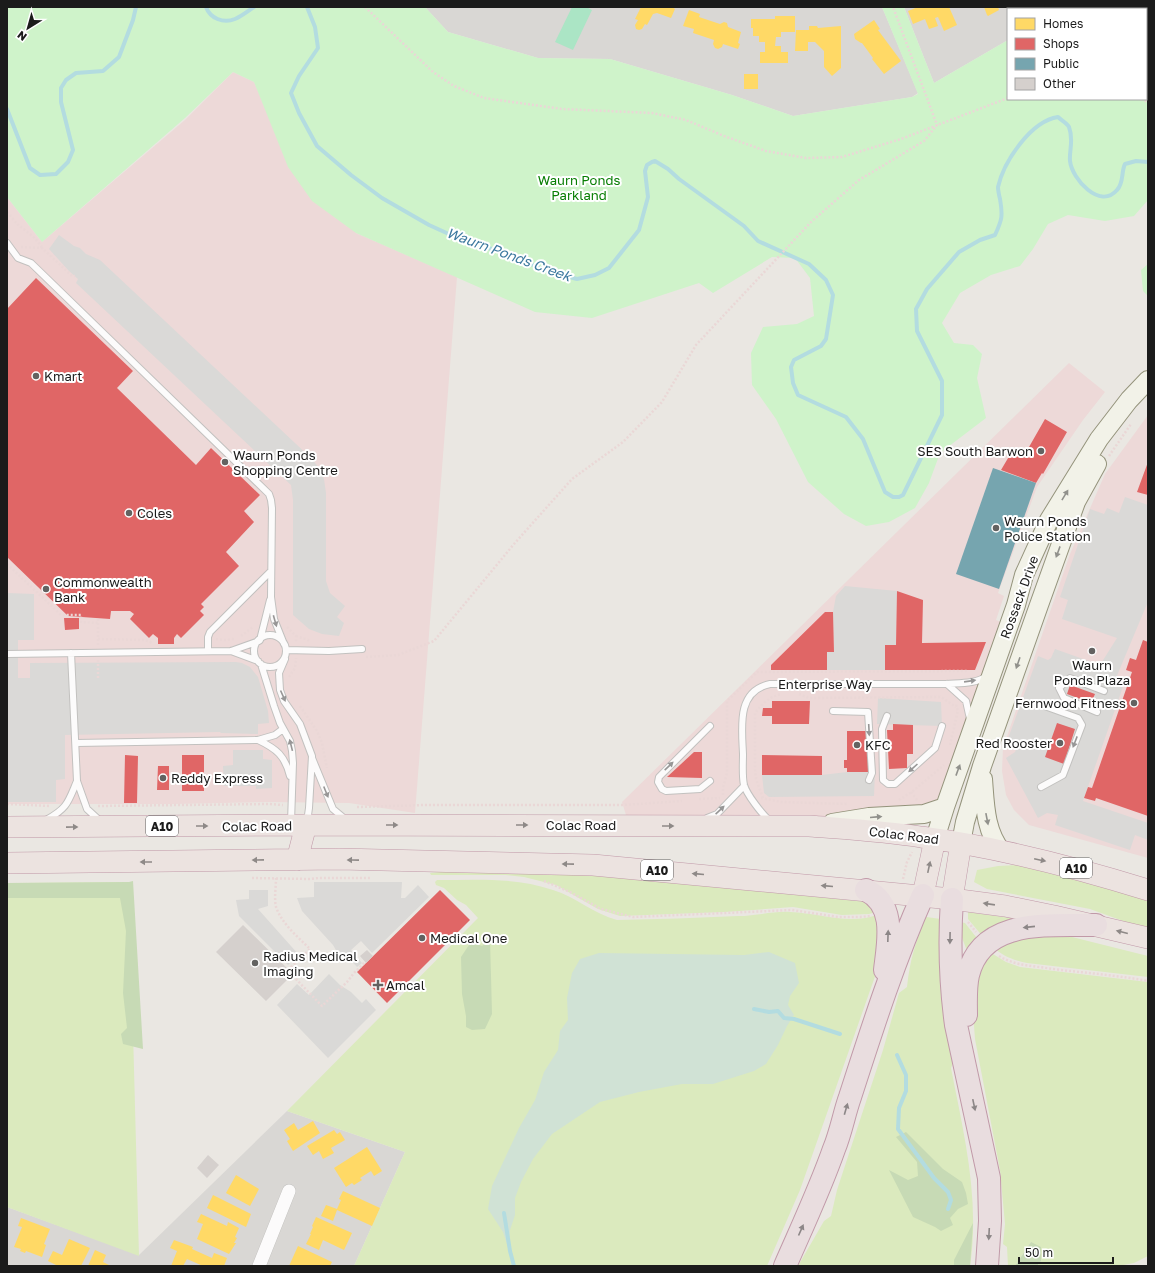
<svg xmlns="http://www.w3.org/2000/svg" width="1155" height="1273" font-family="'Golos Text',sans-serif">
<rect width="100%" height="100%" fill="#eae7e2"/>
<path fill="#d9d7d4" d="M425,7H882L918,93L912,97L793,116L732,95L610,59L538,58L448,32Z
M904,7H1148V62L1146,61V9H1008V40L934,83Z
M287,1111L405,1152L354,1266H7V1207L139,1255Z"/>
<path fill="#edd9d8" d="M233,72L254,82L269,116L356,233L457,277L415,813L349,803L268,802L173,804H7V197L42,242L185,120Z
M1069,363L1105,392L1083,420L1037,487L998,593L1004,596L996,620L1009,625L945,807L928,813L629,825L622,802Z
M1148,415V858L1029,825L1014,810L1006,795L1002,771L1003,748L1070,554L1105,474Z"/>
<path fill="#dbeabe" d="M1018,865L1148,897V930L1090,909L987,889L974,882L977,870L998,866Z
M462,870L599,875L858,901L868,902L876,912L869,914L842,915L793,907L725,912L620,916L598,909L556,885L524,877L506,875H431L430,873Z
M437,880C477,880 515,877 553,890C576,897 594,914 617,920C657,919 698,918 738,916C755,916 773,911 790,912C821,913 849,926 880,914L879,965L800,1190L767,1266H354L405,1152L287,1111L478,918L466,905L457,900L444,888L436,885L435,882Z
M129,882L139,1256L7,1207V883Z
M968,912L1017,919L984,938L968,919Z
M926,917L941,919L953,1063L951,1068C964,1135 980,1198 970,1266H798L824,1221L831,1216L837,1190L883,1050L899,993L907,987C910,960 915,943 926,917Z
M960,922L965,923L980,942L969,956L959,930Z
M1056,933L1148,956V977L1027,963C1013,960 1002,956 992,946L997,943Z
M988,951L1006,962L1020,967L1148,982V1256L1134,1263L1118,1266H1037L1041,1261L1031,1242L1015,1266H1008L1007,1247L1003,1244L1005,1224L1000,1170L975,1039L971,985Z"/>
<path fill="#c7dab5" d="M133,881L143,1049L123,1044L121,1034L127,1028L123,993L126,931L120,898H7V883L129,882Z
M490,939L492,1014L485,1029L472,1030L466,1027V1016L462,994L461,957L471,942L482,946Z
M906,1132L943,1169L962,1182L966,1193L968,1204L958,1209L950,1218L953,1225L941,1231L935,1227L913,1217L889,1170L908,1180L918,1176L917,1162L896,1137Z
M973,1223L970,1266H954V1260Z
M1031,1242L1041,1247V1261L1037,1266H1015Z"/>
<path fill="#d0e2d5" d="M769,952L795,963L799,983L790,996L788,1005L794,1015L787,1026L778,1045L766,1064L754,1071L713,1084H682L639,1092L600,1102L552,1134L533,1159L521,1182L515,1198V1215L510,1230L509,1243L515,1266H514L503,1232L488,1209L492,1186L519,1128L535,1100L544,1072L558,1050L560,1031L568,1020L567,998L572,973L580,959L599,953L744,955Z"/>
<path fill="#cff3ca" d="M7,7H425L448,32L538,58L610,59L732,95L793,116L912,97L918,94L882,7H904L934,83L1008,40V99H1146V61L1148,62V200L1134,216L1105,221L1068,215L1048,224L1033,249L1020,266L991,275L960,293L942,323L954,343L973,345L982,354L977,378L986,418L940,453L929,483L915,508L889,522L866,526L844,514L808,482L776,419L752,385L751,353L763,327L797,324L814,316L810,278L795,258L772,257L713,293L699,283L592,318L535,312L356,233L312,201L288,167L254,82L233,72L185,118L42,242L7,197Z
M1148,264V296L1143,291L1141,270Z"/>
<path fill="#abe5c5" d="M572,7H586L592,10L573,50L555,42Z"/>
<path fill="#dad9d7" d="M59,235L74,246L80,248L86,254L100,260L312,459L319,468L324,479L326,493V581L330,593L345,606L337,617L344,623L339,636L322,634L309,629L293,615V500L291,485L76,283L78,279L69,271L49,249Z
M1125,497L1148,505V604H1147L1116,678L1125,681L1083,801L1148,823V840L1135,835L1130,850L1055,825L1058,815L1047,813L1038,818L1006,758L1015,752L1017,747L1006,744L1038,656L1048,660L1051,658L1055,649L1100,665L1117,638L1062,619L1068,600L1060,597L1090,509L1104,514L1107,508L1119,513Z
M845,586L897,591L896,645H885V670H827V652L834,651L833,612L836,596Z
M7,593L34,594V640H18V678H30V663L236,662L242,663L250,667L258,677L268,711L269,723L258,724V734L221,733L220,732L65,735V779L56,780V802H7Z
M878,698L941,702L942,726L877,724Z
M233,750H263V759L272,760V788L256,789V786H224L223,766L233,765Z
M847,772H875L874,796L769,797L764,793L762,775H822Z
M314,882H402L401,898H405L418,885L429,897L372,953L361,941L351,950L362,963L357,967L346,955L341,959L333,945L302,911L297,898L314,897Z
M249,890H268V906L258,909L299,955L288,965L239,916L236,900L249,899Z
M329,974L340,985L351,992L362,1003L366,999L376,1010L328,1058L277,1005L297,984L309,995Z"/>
<path fill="#ffd966" d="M641,7H672L675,9L671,18L657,13L653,14L647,25L645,24L642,29L639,30L636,29L635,25L638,20L635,19Z
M918,7H949L957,25L944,31L938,17L935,18L938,26L929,29L925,19L913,24L908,11Z
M984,7H998L999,10L988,16L987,15Z
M689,10L700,14L699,17L720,24L724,22L727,23L728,27L741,32L738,43L740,44L738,49L723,44L722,47L718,49L715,48L713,44L714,40L693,33L694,29L683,26Z
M775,16H795V32H781V37H776L775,46H781V52H788V63H760V52H765V42H759V36H753V28H751V19H775Z
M1148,18V39L1146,42V22Z
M874,20L880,29L878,30L901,61L884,74L872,59L873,58L862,43H861L855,39L854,34Z
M809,26H817L818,28L841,26V68L832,76L824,67V51L815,42H808V51H795L796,30H809Z
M744,74H758V89H744Z
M313,1121L320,1133L293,1151L287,1141L290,1139L284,1130L294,1123L298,1130Z
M334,1130L337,1134L340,1132L345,1140L331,1148L334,1153L323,1159L319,1151L313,1155L307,1146Z
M367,1147L382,1171L374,1176L371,1171L360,1178L362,1180L354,1185L352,1183L346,1187L334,1168Z
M236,1175L259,1189L250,1206L226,1193Z
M343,1191L380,1208L372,1226L337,1210L333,1221L321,1216L326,1205L337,1209L341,1200L339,1199Z
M213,1195L251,1214L246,1227L207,1208Z
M201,1214L227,1226L228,1222L239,1228L235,1237L237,1238L234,1243H236L229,1254L197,1239L203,1224L197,1222Z
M316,1217L352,1233L344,1250L323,1240L319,1250L306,1244L311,1234H310L313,1227L312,1226Z
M21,1218L50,1229L44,1244L46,1245L42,1257L26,1251L25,1253L20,1251L21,1249L14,1247L22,1227L18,1226Z
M69,1239L90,1248L81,1266H58L48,1261L53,1251L62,1255Z
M174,1240L193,1247L192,1249L212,1258L214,1253L227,1258L224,1266H203L187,1259L183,1266H171L177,1251L170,1248Z
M298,1246L332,1262L330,1266H289Z
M95,1250L106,1255L103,1262L111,1266H88Z"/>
<path fill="#e06666" d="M36,278L133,371L117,388L196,465L211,448L260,495L244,511L254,522L226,552L239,566L201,604L204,607L200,611L204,615L181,638L177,634L174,638V644H158V638L153,634L149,638L130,619L134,614L130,611H111L110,619L68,616L7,557V309Z
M1045,419L1067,432L1043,474L1042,473L1036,483L1001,470L1014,448L1025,454Z
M1148,462V495L1137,492Z
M897,591L923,600L922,643L986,642L975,670H885V645H896Z
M825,612H833L834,652H827V670H771V665Z
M64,618H79V629L65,630Z
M1143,640L1148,642V816L1096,798L1095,801L1084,798L1088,787L1092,788L1132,672L1126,670L1130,658L1136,660Z
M1070,685L1095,694L1091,703L1067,694Z
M772,701H810L809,724H772V716H762L763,708H772Z
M1057,723L1075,729L1064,764L1045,757Z
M893,724L913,725V754H907V768L889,769L887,730H893Z
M847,731H868V772H847V768H844V760H847Z
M694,752H702V778L667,777Z
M125,755L138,756L137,803H124Z
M182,755H204V791H182Z
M762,755L822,756V775H762Z
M158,766H169V790H157Z
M440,890L470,920L387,1003L357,972Z"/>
<path fill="#76a5af" d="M993,468L1036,483L999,589L956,574Z"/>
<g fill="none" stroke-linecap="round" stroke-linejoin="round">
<path stroke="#b3dce0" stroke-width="4" d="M206,7C210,18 223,24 235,19C242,16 248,11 254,7
M307,7L315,27L318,48L299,76L291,93L299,113L317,146L351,175L382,198L429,225L451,235L509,255L547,271L577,279L595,275L609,268L639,230L648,197L645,171L647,165L652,162L655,161L668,169L679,179L744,226L758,241L809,264L826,280L833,295L826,339L821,346L794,360L791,367L793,383L798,395L846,417L863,439L885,492L893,497H899L903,495L942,415V381L917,331L916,309L927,289L959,252L980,240L995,235C1002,220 1003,216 1000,199C999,195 998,191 998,187C1004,161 1031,121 1058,117C1061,120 1067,123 1069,127C1074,140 1069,150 1070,161C1072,179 1100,210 1117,190C1124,183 1121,172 1125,164L1136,161L1148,162
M7,109L30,168L40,175L56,174L68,162L73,150L61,102V88L66,80L76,73L103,71L119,57L133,20L136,7
M754,1009L769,1012L778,1011L784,1018L794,1019L840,1034
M897,1055L906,1075V1091L899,1108L898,1129L934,1178L948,1192L951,1200L948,1209
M504,1213L510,1251L514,1266"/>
</g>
<path fill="#d5d0cd" d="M243,925L293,974L266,1001L216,952Z
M367,950L373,956L366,963L360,956Z
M208,1155L219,1165L207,1178L197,1168Z"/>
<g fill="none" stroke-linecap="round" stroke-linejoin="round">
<g stroke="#c2c1bf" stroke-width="8">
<path id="service" d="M7,243L18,258L31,263L269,494L271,500L272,508L271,597L274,619L284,644
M254 651a16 16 0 1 1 32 0a16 16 0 1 1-32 0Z
M260,640L270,600
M286,650L329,651L362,649
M208,651V637L210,632L271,571
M231,651L258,661
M71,653L77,781L87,809L99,820
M7,654L231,651L259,641
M285,659L279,673L280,690L284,701L300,724L312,756L309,808L307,822
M261,664L274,706L280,723L290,741L292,751L293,763L291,822
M947,684L966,701L970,719
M1039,704L1078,718L1082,725L1063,775L1041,787
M833,711L868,712L872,773L869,780
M1097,712L1064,698L1059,688L1070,678L1104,691
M887,716L882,729L883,780L888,784H895L935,748L942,726
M710,726L659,777L658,782L662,789L666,791L700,789L710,781
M258,740C277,749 285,756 290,776
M76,743L258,740L275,735L283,729
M312,758L333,809L345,819
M707,818L717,814L744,786
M46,820C68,808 68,802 77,781
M769,820C762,814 747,795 744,785C742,776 743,764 743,754C742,728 736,691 770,684H947C959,683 976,684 987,676"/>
</g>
<g stroke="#c2c1bf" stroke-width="14">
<path id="minor" d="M259,1266L289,1191"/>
</g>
<g stroke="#94937b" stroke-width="20">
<path id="secondary" d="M983,779C985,805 985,831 1002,852
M832,823L869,817L924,814L945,807
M935,839L945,807L1016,605L1024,575L1049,520L1099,439L1129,400L1148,380
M961,843L965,822L982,766L1039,605L1076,502L1097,464"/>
</g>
<g stroke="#c199a8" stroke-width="22">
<path id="trunk" d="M7,827L306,825L809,826C847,829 884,831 921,837C998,847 1074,867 1148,890
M297,860L306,825
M7,863L339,859L593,865L952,899L1005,906L1054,916L1148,938
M923,895L935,839
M952,899L961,843"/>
</g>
<g stroke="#c199a8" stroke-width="24">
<path id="motorway" d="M866,890C897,905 888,943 885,970
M952,899C949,943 950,981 956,1025L989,1178L990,1221L987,1266
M966,1015C966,1002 965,988 968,975C982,917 1050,926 1096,925
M785,1266C802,1227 820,1189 834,1149C841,1132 844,1114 850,1097C872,1029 894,960 923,895"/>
</g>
<path stroke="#ead7d6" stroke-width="2.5" stroke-dasharray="2 2" stroke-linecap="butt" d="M365,7L433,72L454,86L484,98L562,109L652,113L686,120L724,136L766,151L806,158L842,157L901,139L1008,98
M1141,99L1148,102
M7,212C11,216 14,221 17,224C26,231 37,238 42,248
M21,247L42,248L72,276H75
M1109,456L1131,424
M7,564L61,615H81V622L98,623
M287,627L296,636V643
M241,636L253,627
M296,636L311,641
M98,639L145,640L152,643
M216,639L225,640L235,639
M98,645V618
M366,657L398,655L434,641L514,544L572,479L623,442L662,402L696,345L811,222L859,180L924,141L937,125L893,7
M289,677L295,668L296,658
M98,678V660
M799,694L809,698L941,697L956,707
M300,706L317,731L322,743L327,768
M950,745L958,710L956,707L957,704
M911,792L918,801
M723,795V788L727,773V701L757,672L968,671
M761,798L781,802L847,804
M763,798L756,779L755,770V713C762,704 770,696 782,694
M699,799L720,798
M899,800L913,791L944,765
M7,804L50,806
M98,806L269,804L283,805
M357,807L424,805H623L682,801
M252,878L310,879L319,878H371
M276,878C276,887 274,898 276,907C282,924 298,937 310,949L289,969
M903,879L907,862L912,852
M544,881L570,892L601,909L633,917L792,910L838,917H860L870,916
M968,922L976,932
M999,956C1015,966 1035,966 1053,969C1085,973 1116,975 1148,981
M293,976L322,1006L347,982L354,973L365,962"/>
<use href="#service" stroke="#fcfbfb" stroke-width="6"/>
<use href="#minor" stroke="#fcfbfb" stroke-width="13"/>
<use href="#secondary" stroke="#f2f2e8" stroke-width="18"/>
<use href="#trunk" stroke="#ece3e0" stroke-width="21"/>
<use href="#motorway" stroke="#e9dddf" stroke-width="22"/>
</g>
<defs><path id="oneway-solid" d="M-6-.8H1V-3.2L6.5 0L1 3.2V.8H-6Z"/></defs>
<g fill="#91918c">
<use href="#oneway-solid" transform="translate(1065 495) rotate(-59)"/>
<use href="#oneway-solid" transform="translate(1058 552) rotate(110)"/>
<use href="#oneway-solid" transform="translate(1018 663) rotate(109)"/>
<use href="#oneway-solid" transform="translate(958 770) rotate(-70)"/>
<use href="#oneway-solid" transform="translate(876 817) rotate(-5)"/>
<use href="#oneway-solid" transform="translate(987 819) rotate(79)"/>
</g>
<g fill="#979696">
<use href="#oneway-solid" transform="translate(275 621) rotate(74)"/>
<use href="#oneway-solid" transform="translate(970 681) rotate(-8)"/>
<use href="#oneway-solid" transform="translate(283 696) rotate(66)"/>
<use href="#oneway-solid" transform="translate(869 730) rotate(87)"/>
<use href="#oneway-solid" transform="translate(1075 742) rotate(111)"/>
<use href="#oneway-solid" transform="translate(291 745) rotate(-104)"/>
<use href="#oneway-solid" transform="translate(669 766) rotate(-44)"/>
<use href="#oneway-solid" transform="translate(913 768) rotate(138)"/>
<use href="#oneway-solid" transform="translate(326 792) rotate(68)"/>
<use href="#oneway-solid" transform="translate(720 810) rotate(-43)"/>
</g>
<g fill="#8e8987">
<use href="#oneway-solid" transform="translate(392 825)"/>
<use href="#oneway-solid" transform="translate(522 825)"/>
<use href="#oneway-solid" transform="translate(202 826)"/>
<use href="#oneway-solid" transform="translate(668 826)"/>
<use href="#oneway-solid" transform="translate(72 827) rotate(-1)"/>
<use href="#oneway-solid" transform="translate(258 860) rotate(179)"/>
<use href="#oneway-solid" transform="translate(353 860) rotate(-179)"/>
<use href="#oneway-solid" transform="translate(1040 860) rotate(12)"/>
<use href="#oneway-solid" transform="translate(146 862) rotate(180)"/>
<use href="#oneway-solid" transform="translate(568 864) rotate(-179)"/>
<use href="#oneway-solid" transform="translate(929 867) rotate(-78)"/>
<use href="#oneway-solid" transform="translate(698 874) rotate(-175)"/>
<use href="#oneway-solid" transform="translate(827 886) rotate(-175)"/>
<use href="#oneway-solid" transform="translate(989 904) rotate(-172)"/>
<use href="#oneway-solid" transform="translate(1122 932) rotate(-166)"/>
</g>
<g fill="#8c8687">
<use href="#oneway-solid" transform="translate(1029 927) rotate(174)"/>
<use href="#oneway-solid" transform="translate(888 936) rotate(-88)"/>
<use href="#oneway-solid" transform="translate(950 938) rotate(91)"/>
<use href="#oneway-solid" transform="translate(974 1105) rotate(78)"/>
<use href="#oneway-solid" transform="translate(846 1109) rotate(-74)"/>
<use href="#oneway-solid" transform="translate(801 1230) rotate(-66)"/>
<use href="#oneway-solid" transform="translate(989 1234) rotate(93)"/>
</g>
<g fill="#636261" stroke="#fff" stroke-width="1.5">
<circle cx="36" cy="376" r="4"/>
<circle cx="1041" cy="451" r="4"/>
<circle cx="225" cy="462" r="4"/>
<circle cx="129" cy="513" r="4"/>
<circle cx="996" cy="528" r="4"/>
<circle cx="46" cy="589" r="4"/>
<circle cx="1092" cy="651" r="4"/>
<circle cx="1134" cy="703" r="4"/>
<circle cx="1060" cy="743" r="4"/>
<circle cx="857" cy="745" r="4"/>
<circle cx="163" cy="778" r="4"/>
<circle cx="422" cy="938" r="4"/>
<circle cx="255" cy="963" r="4"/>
<path d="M376 979h4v4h4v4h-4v4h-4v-4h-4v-4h4z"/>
</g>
<g text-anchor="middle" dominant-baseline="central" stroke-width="4" stroke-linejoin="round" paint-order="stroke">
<g fill="#fff" stroke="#5f5f5f" stroke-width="1">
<rect x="146" y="816" width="32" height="20" rx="3"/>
<rect x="1060" y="858" width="32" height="20" rx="3"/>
<rect x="641" y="860" width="32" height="20" rx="3"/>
</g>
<g font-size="12" font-weight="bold" fill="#1b1b1b">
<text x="162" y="826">A10</text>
<text x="1076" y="868">A10</text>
<text x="657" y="870">A10</text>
</g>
<g font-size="13" fill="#087e04" stroke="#fff">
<text x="579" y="180">Waurn Ponds<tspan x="579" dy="15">Parkland</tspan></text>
</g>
<g font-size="13" fill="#1b1b1b" stroke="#fff" text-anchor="start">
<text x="44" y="376">Kmart</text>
<text x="1033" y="451" text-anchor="end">SES South Barwon</text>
<text x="233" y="455">Waurn Ponds<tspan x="233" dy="15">Shopping Centre</tspan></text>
<text x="137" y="513">Coles</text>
<text x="1004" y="521">Waurn Ponds<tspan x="1004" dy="15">Police Station</tspan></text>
<text x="54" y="582">Commonwealth<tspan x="54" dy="15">Bank</tspan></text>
<text x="1092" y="665" text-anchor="middle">Waurn<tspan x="1092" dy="15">Ponds Plaza</tspan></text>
<text x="1126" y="703" text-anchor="end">Fernwood Fitness</text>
<text x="1052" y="743" text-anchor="end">Red Rooster</text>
<text x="865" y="745">KFC</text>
<text x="171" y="778">Reddy Express</text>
<text x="430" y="938">Medical One</text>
<text x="263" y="956">Radius Medical<tspan x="263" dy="15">Imaging</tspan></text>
<text x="386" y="985">Amcal</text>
</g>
<g font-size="13" fill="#1b1b1b" stroke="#fff">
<text transform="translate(1019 597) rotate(-70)">Rossack Drive</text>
<text x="825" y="684">Enterprise Way</text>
<text x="581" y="825">Colac Road</text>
<text transform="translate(257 826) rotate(-1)">Colac Road</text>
<text transform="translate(904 835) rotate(7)">Colac Road</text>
</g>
<g font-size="14" font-style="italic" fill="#3d799f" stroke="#fff">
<text transform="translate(509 254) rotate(20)">Waurn Ponds Creek</text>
</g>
</g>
<rect width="1155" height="1273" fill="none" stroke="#1b1b1b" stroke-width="16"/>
<rect x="1007" y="8" width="140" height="92" fill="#ffffff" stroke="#a4a4a4"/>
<rect x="1015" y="18" width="20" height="12" fill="#ffd966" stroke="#a4a4a4"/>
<text x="1043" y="28" font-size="12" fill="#1b1b1b">Homes</text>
<rect x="1015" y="38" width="20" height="12" fill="#e06666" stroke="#a4a4a4"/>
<text x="1043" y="48" font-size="12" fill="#1b1b1b">Shops</text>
<rect x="1015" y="58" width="20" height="12" fill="#76a5af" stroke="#a4a4a4"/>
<text x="1043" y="68" font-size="12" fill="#1b1b1b">Public</text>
<rect x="1015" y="78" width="20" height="12" fill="#d5d0cd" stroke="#a4a4a4"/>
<text x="1043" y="88" font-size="12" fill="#1b1b1b">Other</text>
<g transform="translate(28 28) rotate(217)" stroke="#ffffff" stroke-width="3" paint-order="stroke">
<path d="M0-3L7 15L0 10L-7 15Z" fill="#1b1b1b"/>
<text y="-6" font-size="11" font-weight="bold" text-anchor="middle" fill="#1b1b1b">N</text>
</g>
<path d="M1019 1257v6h94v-6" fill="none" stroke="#1b1b1b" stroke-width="2"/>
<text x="1025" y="1257" font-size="12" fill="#1b1b1b" stroke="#ffffff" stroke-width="3" paint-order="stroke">50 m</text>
</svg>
